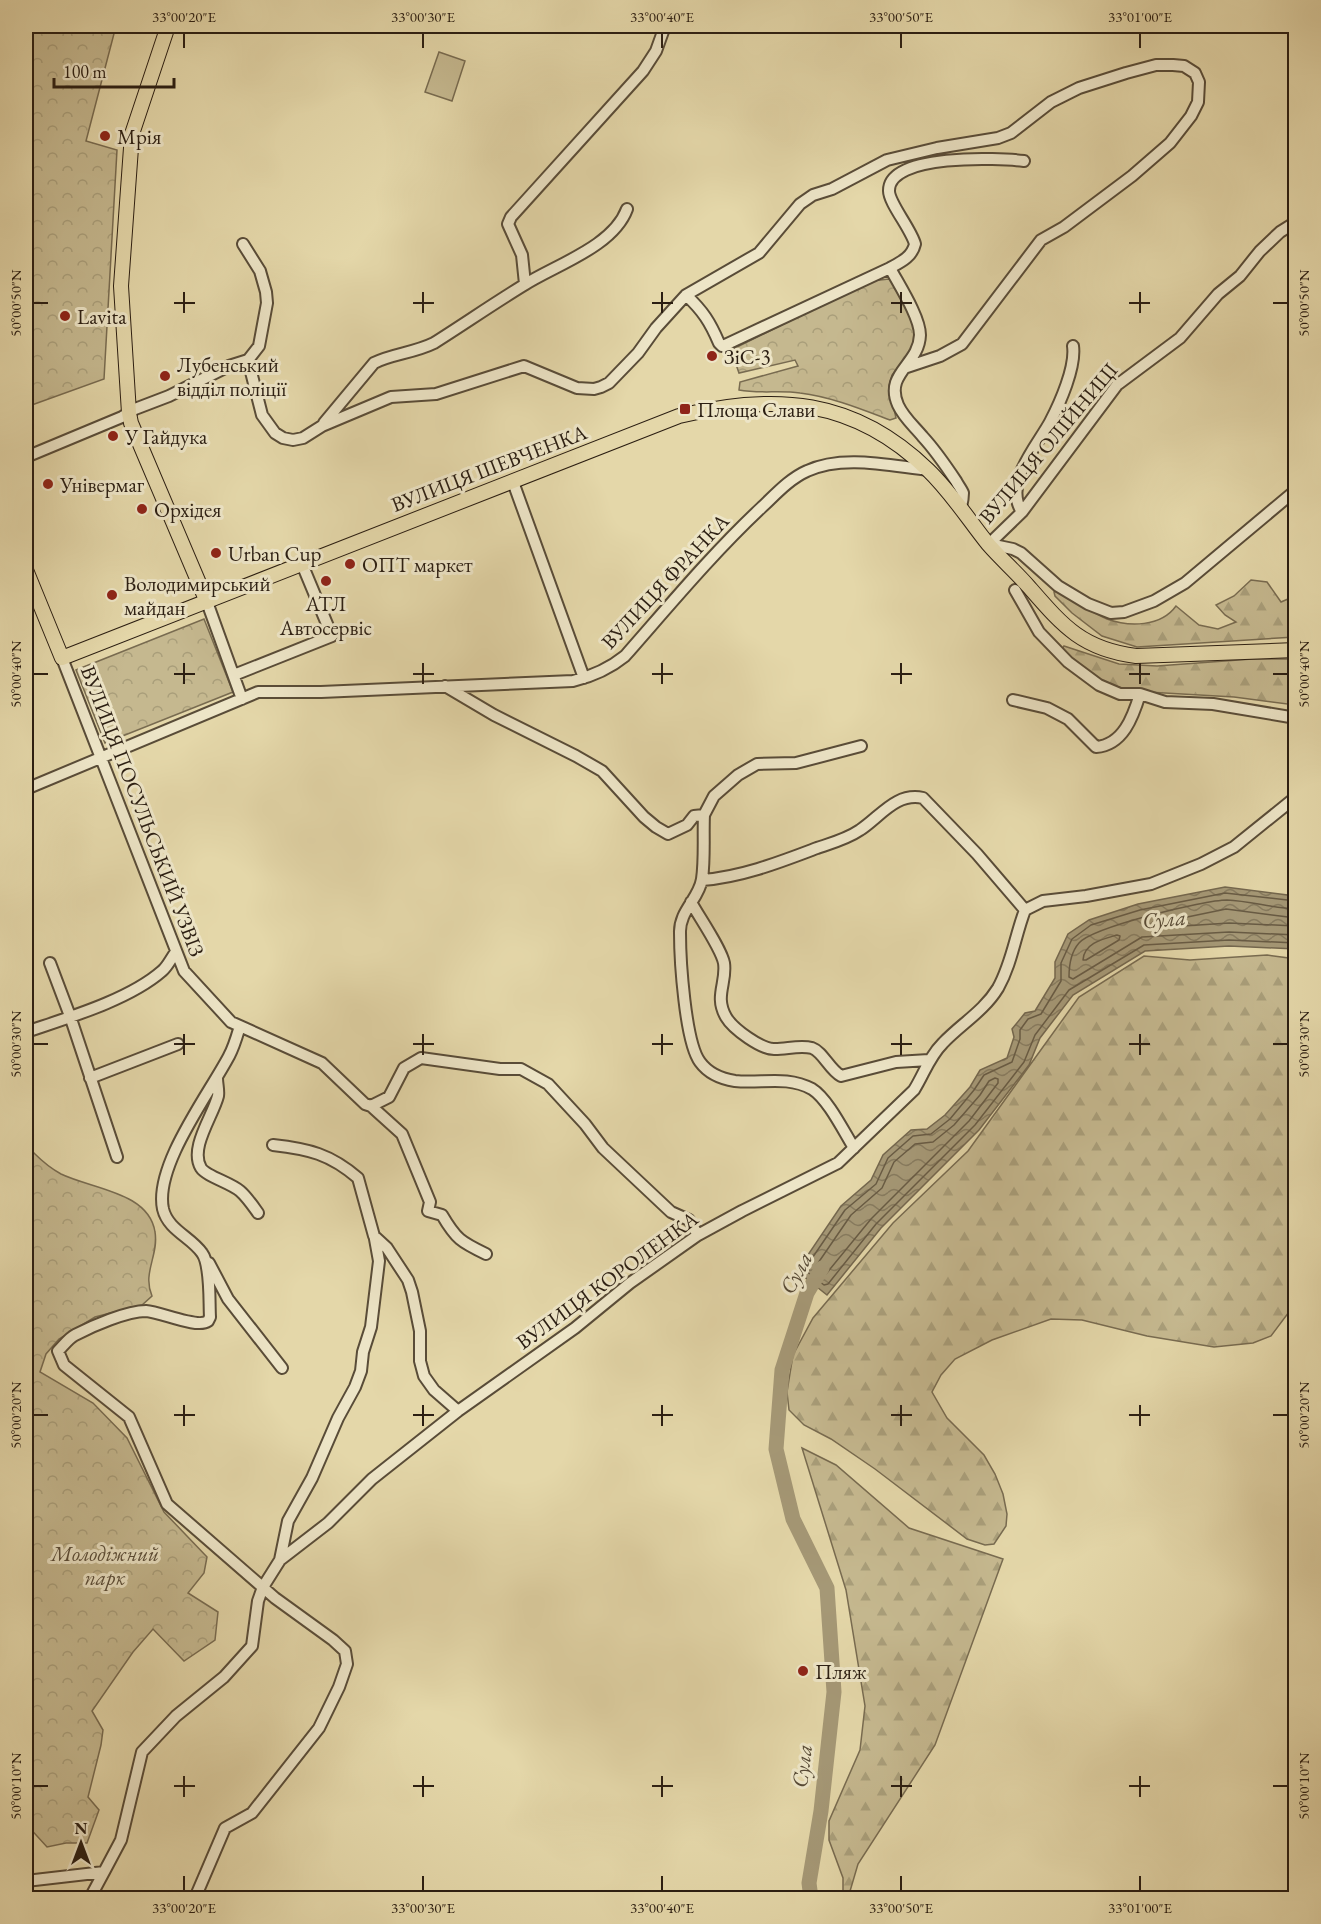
<svg xmlns="http://www.w3.org/2000/svg" width="1321" height="1924" font-family="'EB Garamond',serif">
<defs>
<pattern id="forest-firs" width="22" height="20" patternUnits="userSpaceOnUse" patternTransform="scale(1.5)"><rect width="22" height="20" fill="#c5b88f"/><path d="M5 1l3.5 6h-7zM16 11l3.5 6h-7z" fill="#a99e7a"/></pattern>
<pattern id="park-crowns" width="20" height="18" patternUnits="userSpaceOnUse" patternTransform="scale(1.5)"><rect width="20" height="18" fill="#c5b88f"/><path d="M2 6a3 3 0 1 1 6 0M12 15a3 3 0 1 1 6 0" fill="none" stroke="#a99e7a"/></pattern>
<pattern id="water-waves" width="16" height="10" patternUnits="userSpaceOnUse" patternTransform="scale(1.5)"><rect width="16" height="10" fill="#a59876"/><path d="M0 5q4-4 8 0t8 0" fill="none" stroke="#877b5f"/></pattern>
</defs>
<rect width="100%" height="100%" fill="#e4d7a9"/>
<filter id="stains"><feTurbulence type="fractalNoise" baseFrequency=".00333" numOctaves="4"/><feColorMatrix values="0 0 0 0 .2 0 0 0 0 .09 0 0 0 0 .02 0 0 0 .5 -.17"/></filter>
<radialGradient id="worn" r=".72"><stop offset=".6" stop-color="#630" stop-opacity="0"/><stop offset="1" stop-color="#630" stop-opacity=".3"/></radialGradient>
<path fill="#c5b88f" stroke="#786b50" stroke-width="1.5" d="M439,52L465,61L452,101L425,92Z"/>
<path fill="url(#forest-firs)" stroke="#786b50" stroke-width="1.5" d="M1251,580L1267,582L1281,602L1295,596V637L1137,647L1102,636L1072,613L1055,596L1054,592L1058,591C1074,600 1090,612 1107,619C1129,627 1161,627 1176,606L1199,625L1218,629L1236,622L1225,615L1216,605L1234,596Z
M1064,646L1119,664L1157,666L1252,659H1295V705L1234,697L1130,691L1101,681L1078,665L1062,649Z
M1267,955L1296,959L1295,1304L1271,1336L1253,1343L1214,1347L1147,1336L1082,1320L1051,1319L992,1340L955,1359L941,1375L932,1392L947,1418L984,1455L995,1474L1003,1494L1007,1514L1006,1526L994,1544L985,1545L967,1539L875,1469L831,1439L804,1425L789,1410L787,1392L793,1355L813,1318L893,1223L968,1151L1079,997L1144,956L1190,960Z
M802,1448L836,1465L909,1528L1003,1559L935,1745L858,1864L848,1898H843V1878L829,1840V1821L860,1750L865,1706L846,1590Z"/>
<path fill="url(#park-crowns)" stroke="#786b50" stroke-width="1.5" d="M26,26H116L86,141L117,150L104,379L29,406L26,398Z
M889,279L896,285L916,325L914,346L892,375L889,386L896,418L890,420C861,409 832,397 800,393C780,390 759,394 739,390L740,382L798,366L795,360L739,373L731,350L871,281Z
M204,619L233,692L105,743L76,670Z
M26,1144C30,1147 31,1150 35,1154C42,1161 52,1169 61,1174C92,1189 149,1192 155,1232C159,1255 142,1273 152,1296L142,1305L95,1317L59,1339L46,1354L40,1372L93,1403L127,1438L164,1512L207,1557L204,1573L188,1593L218,1612L215,1640L184,1661L153,1629L133,1652L92,1711L103,1730L101,1745L88,1797L99,1810L87,1843H66L47,1847L26,1824Z"/>
<path fill="url(#water-waves)" stroke="#74674e" stroke-width="1.5" d="M1225,887L1295,896V949L1229,946L1145,951L1073,995L1040,1038L1029,1065L979,1130L881,1228L827,1295L797,1271L841,1206L871,1180L883,1155L911,1130L927,1129L945,1115L970,1087L980,1070L1007,1058L1014,1037L1012,1029L1025,1013L1035,1011L1055,978V962L1068,934L1089,920L1138,904Z"/>
<g fill="none" stroke-linecap="round" stroke-linejoin="round">
<path stroke="#685b44" stroke-width="1.5" d="M1296,901L1225,893L1140,910L1091,925L1072,939L1061,963V981L1041,1014L1028,1019L1020,1030V1039L1012,1062L984,1075L974,1090L950,1119L931,1134L913,1136L888,1158L876,1184L845,1210L806,1267V1271L824,1285L828,1284L876,1224L975,1125L1024,1062L1035,1035L1069,990L1144,945L1229,940L1296,943
M1296,909C1273,908 1250,901 1227,900C1204,900 1093,927 1079,943C1071,952 1069,966 1069,977L1073,979L1142,937L1229,932L1296,935
M1296,918L1226,909L1168,921L1165,924L1168,927L1229,923L1296,926
M1117,935L1120,936L1119,940L1086,960H1083C1084,943 1103,939 1117,935Z
M995,1078L998,1079V1083L969,1121L871,1219L826,1274H823L817,1269L816,1266L851,1215L882,1188L894,1162L915,1144L933,1142L954,1125L980,1095L989,1081Z"/>
<path stroke="#a59876" stroke-width="15" d="M811,1898L809,1883L821,1811L834,1692L827,1588L793,1519L776,1449L782,1370L807,1293L822,1268"/>
<g stroke="#594c38" stroke-width="14">
<path id="minor" d="M890,268C899,285 920,317 920,335C919,365 884,373 898,405C904,418 914,426 923,437C936,451 946,466 956,481C958,485 962,490 963,493C963,497 962,503 961,507
M525,284L522,255L508,224L511,217L643,71L656,51L665,26
M686,295C703,311 710,322 719,343L722,346L725,345L890,268C901,262 912,257 915,244C911,229 889,203 889,191C888,153 999,158 1024,161
M248,360L262,415L275,433L283,438L293,440L303,438L322,426L391,397L436,394L524,366L577,388L594,389L601,387L609,383L638,353L656,328L686,295L759,253L800,204L813,195L832,189L887,160L937,148L998,138L1011,133L1051,102L1079,88L1126,73L1156,65H1173L1184,66L1195,73L1199,82L1198,102L1191,116L1170,143L1132,176L1064,227L1041,240L962,344L940,356L907,367
M324,423L374,363C391,354 414,353 434,343C464,324 493,304 524,285C555,265 613,247 627,209
M26,457L122,417L135,409L169,396L229,366L248,360L259,346L267,303L266,292L260,271L243,244
M513,482L584,678
M1022,512C1003,483 1037,446 1050,422C1060,403 1076,367 1073,346
M989,544L1022,512L1117,385L1180,338L1218,294L1240,276L1260,251L1280,232L1296,222
M989,544L1013,549L1021,553L1058,586L1088,604L1111,613L1124,612L1154,601L1185,583L1296,490
M1015,590L1039,632L1068,662L1099,685L1120,694H1140L1165,702L1213,704L1296,718
M207,602L242,699
M62,658L184,971L231,1022L322,1063L365,1104L371,1106L389,1097L404,1068L421,1058L500,1069H521L548,1084L585,1124L603,1148L671,1212L689,1220L698,1235
M234,675L332,636L302,564
M445,686L494,715L576,756L602,771L644,817L656,827L668,834L687,825L694,816L704,815C703,835 705,858 702,879C699,899 679,911 680,933C680,959 685,1042 700,1062C708,1073 722,1079 735,1081C761,1084 786,1075 812,1089C828,1099 844,1132 854,1148
M1013,700L1047,708L1068,719L1096,747C1123,745 1133,717 1140,694
M26,789L258,692H321L573,681C593,676 609,669 625,656C669,606 712,554 761,508C775,495 789,479 807,471C843,454 891,466 929,470
M704,815L714,796L738,775L757,764L796,763L861,746
M702,880C742,877 780,862 817,848C832,843 847,839 860,830C880,817 896,792 923,798L977,854L1025,910
M691,902C699,917 721,948 724,963C727,983 714,996 726,1017C733,1029 762,1050 775,1049C787,1049 800,1045 812,1048C823,1052 829,1069 841,1076L896,1062L929,1060
M50,963L70,1016L117,1157
M26,1032C67,1018 129,1000 162,971C168,966 171,958 176,952
M90,1078L178,1044
M217,1078C217,1084 219,1091 218,1096C213,1116 189,1148 201,1168C206,1176 231,1183 240,1191C247,1197 253,1206 258,1213
M371,1106L402,1134L430,1202L428,1211L442,1215C456,1239 461,1242 486,1254
M273,1145C309,1149 330,1154 358,1178L374,1236L387,1248L408,1280L412,1292L420,1331V1361L424,1376L434,1390L458,1411
M209,1263L228,1299L282,1368
M280,1560L288,1521L312,1478L338,1418L355,1387L361,1371L363,1352L371,1327L379,1261L375,1239
M26,1881L104,1872L121,1840L142,1752L176,1716L224,1677L252,1646L258,1601L263,1587L280,1560L328,1523L372,1479L458,1411L575,1328L630,1283L698,1235L742,1211L838,1163L914,1090C924,1074 929,1057 943,1043C961,1024 984,1011 998,988C1012,963 1015,936 1025,910L1043,901L1086,896L1151,884L1201,864L1234,847L1296,797
M90,1898L104,1872
M195,1898L225,1828L252,1813L319,1728L339,1687L347,1664L345,1651L333,1640L275,1598L167,1504L129,1417L64,1365L58,1351C64,1345 69,1338 75,1335C92,1326 127,1311 146,1311C161,1312 197,1329 208,1321L210,1317C209,1302 211,1265 202,1253C191,1237 168,1230 163,1209C154,1166 209,1094 229,1056C234,1047 237,1036 240,1026"/>
</g>
<g stroke="#2b1e12" stroke-width="16">
<path id="major" d="M168,26L132,134L121,286L129,413L131,423L207,602
M26,570L62,658L679,416C775,393 854,398 928,470C951,492 968,519 988,544C1001,559 1016,572 1029,587C1063,626 1082,649 1136,656L1296,650"/>
</g>
<use href="#minor" stroke="#ede5c7" stroke-width="10"/>
<use href="#major" stroke="#e4d7a9" stroke-width="14"/>
</g>
<path fill="none" stroke="#2b1e12" stroke-width="2" d="M184,33V48M423,33V48M662,33V48M901,33V48M1140,33V48M184,292V313M423,292V313M662,292V313M901,292V313M1140,292V313M33,303H48M174,303H195M413,303H434M652,303H673M891,303H912M1129,303H1150M1273,303H1288M184,663V684M423,663V684M662,663V684M901,663V684M1140,663V684M33,674H48M174,674H195M413,674H434M652,674H673M891,674H912M1129,674H1150M1273,674H1288M184,1034V1055M423,1034V1055M662,1034V1055M901,1034V1055M1140,1034V1055M33,1044H48M174,1044H195M413,1044H434M652,1044H673M891,1044H912M1129,1044H1150M1273,1044H1288M184,1405V1426M423,1405V1426M662,1405V1426M901,1405V1426M1140,1405V1426M33,1415H48M174,1415H195M413,1415H434M652,1415H673M891,1415H912M1129,1415H1150M1273,1415H1288M184,1776V1797M423,1776V1797M662,1776V1797M901,1776V1797M1140,1776V1797M33,1786H48M174,1786H195M413,1786H434M652,1786H673M891,1786H912M1129,1786H1150M1273,1786H1288M184,1876V1891M423,1876V1891M662,1876V1891M901,1876V1891M1140,1876V1891"/>
<g fill="#8f2418" stroke="#ede5c7" stroke-width="2">
<circle cx="105" cy="136" r="6"/>
<circle cx="65" cy="316" r="6"/>
<circle cx="712" cy="356" r="6"/>
<circle cx="165" cy="376" r="6"/>
<rect x="679" y="403" width="12" height="12" rx="3"/>
<circle cx="113" cy="436" r="6"/>
<circle cx="48" cy="484" r="6"/>
<circle cx="142" cy="509" r="6"/>
<circle cx="216" cy="553" r="6"/>
<circle cx="350" cy="564" r="6"/>
<circle cx="326" cy="581" r="6"/>
<circle cx="112" cy="595" r="6"/>
<circle cx="803" cy="1671" r="6"/>
</g>
<g text-anchor="middle" dominant-baseline="central" stroke-width="6" stroke-linejoin="round" paint-order="stroke">
<g font-size="21" fill="#2b1e12" stroke="#ede5c7" text-anchor="start">
<text x="117" y="136">Мрія</text>
<text x="77" y="316">Lavita</text>
<text x="724" y="356">ЗіС-3</text>
<text x="177" y="364">Лубенський<tspan x="177" dy="24">відділ поліції</tspan></text>
<text x="697" y="409">Площа Слави</text>
<text x="125" y="436">У Гайдука</text>
<text x="60" y="484">Універмаг</text>
<text x="154" y="509">Орхідея</text>
<text x="228" y="553">Urban Cup</text>
<text x="362" y="564">ОПТ маркет</text>
<text x="124" y="583">Володимирський<tspan x="124" dy="24">майдан</tspan></text>
<text x="326" y="603" text-anchor="middle">АТЛ<tspan x="326" dy="24">Автосервіс</tspan></text>
<text x="815" y="1671">Пляж</text>
</g>
<g font-size="21" fill="#2b1e12" stroke="#ede5c7">
<text transform="translate(1048 443) rotate(-50)">ВУЛИЦЯ ОЛІЙНИЦІ</text>
<text transform="translate(489 468) rotate(-21)">ВУЛИЦЯ ШЕВЧЕНКА</text>
<text transform="translate(665 581) rotate(-47)">ВУЛИЦЯ ФРАНКА</text>
<text transform="translate(143 811) rotate(69)">ВУЛИЦЯ ПОСУЛЬСЬКИЙ УЗВІЗ</text>
<text transform="translate(607 1280) rotate(-36)">ВУЛИЦЯ КОРОЛЕНКА</text>
</g>
<g font-size="21" font-style="italic" fill="#594c38" stroke="#ede5c7">
<text x="105" y="1553">Молодіжний<tspan x="105" dy="24">парк</tspan></text>
</g>
<g font-size="22" font-style="italic" fill="#564935" stroke="#ede5c7">
<text transform="translate(1164 919) rotate(-5)">Сула</text>
<text transform="translate(796 1273) rotate(-62)">Сула</text>
<text transform="translate(802 1766) rotate(-83)">Сула</text>
</g>
</g>
<rect width="1321" height="1924" fill="none" stroke="#e4d7a9" stroke-width="66"/>
<g transform="translate(81 1843)" stroke="#ede5c7" stroke-width="4.5" paint-order="stroke">
<path d="M0-4.5L10 22L0 15L-10 22Z" fill="#2b1e12"/>
<text y="-9" font-size="16" font-weight="bold" text-anchor="middle" fill="#2b1e12">N</text>
</g>
<path d="M54 78v9h120v-9" fill="none" stroke="#2b1e12" stroke-width="3"/>
<text x="63" y="78" font-size="18" fill="#2b1e12" stroke="#ede5c7" stroke-width="4.5" paint-order="stroke">100 m</text>
<rect x="33" y="33" width="1255" height="1858" fill="none" stroke="#2b1e12" stroke-width="2"/>
<g font-size="15" text-anchor="middle" fill="#2b1e12">
<text x="184" y="22">33°00'20"E</text>
<text x="423" y="22">33°00'30"E</text>
<text x="662" y="22">33°00'40"E</text>
<text x="901" y="22">33°00'50"E</text>
<text x="1140" y="22">33°01'00"E</text>
<text transform="translate(16 303) rotate(-90)" y="5">50°00'50"N</text>
<text transform="translate(1304 303) rotate(-90)" y="5">50°00'50"N</text>
<text transform="translate(16 674) rotate(-90)" y="5">50°00'40"N</text>
<text transform="translate(1304 674) rotate(-90)" y="5">50°00'40"N</text>
<text transform="translate(16 1044) rotate(-90)" y="5">50°00'30"N</text>
<text transform="translate(1304 1044) rotate(-90)" y="5">50°00'30"N</text>
<text transform="translate(16 1415) rotate(-90)" y="5">50°00'20"N</text>
<text transform="translate(1304 1415) rotate(-90)" y="5">50°00'20"N</text>
<text transform="translate(16 1786) rotate(-90)" y="5">50°00'10"N</text>
<text transform="translate(1304 1786) rotate(-90)" y="5">50°00'10"N</text>
<text x="184" y="1913">33°00'20"E</text>
<text x="423" y="1913">33°00'30"E</text>
<text x="662" y="1913">33°00'40"E</text>
<text x="901" y="1913">33°00'50"E</text>
<text x="1140" y="1913">33°01'00"E</text>
</g>
<rect width="100%" height="100%" filter="url(#stains)"/>
<rect width="100%" height="100%" fill="url(#worn)"/>
</svg>
